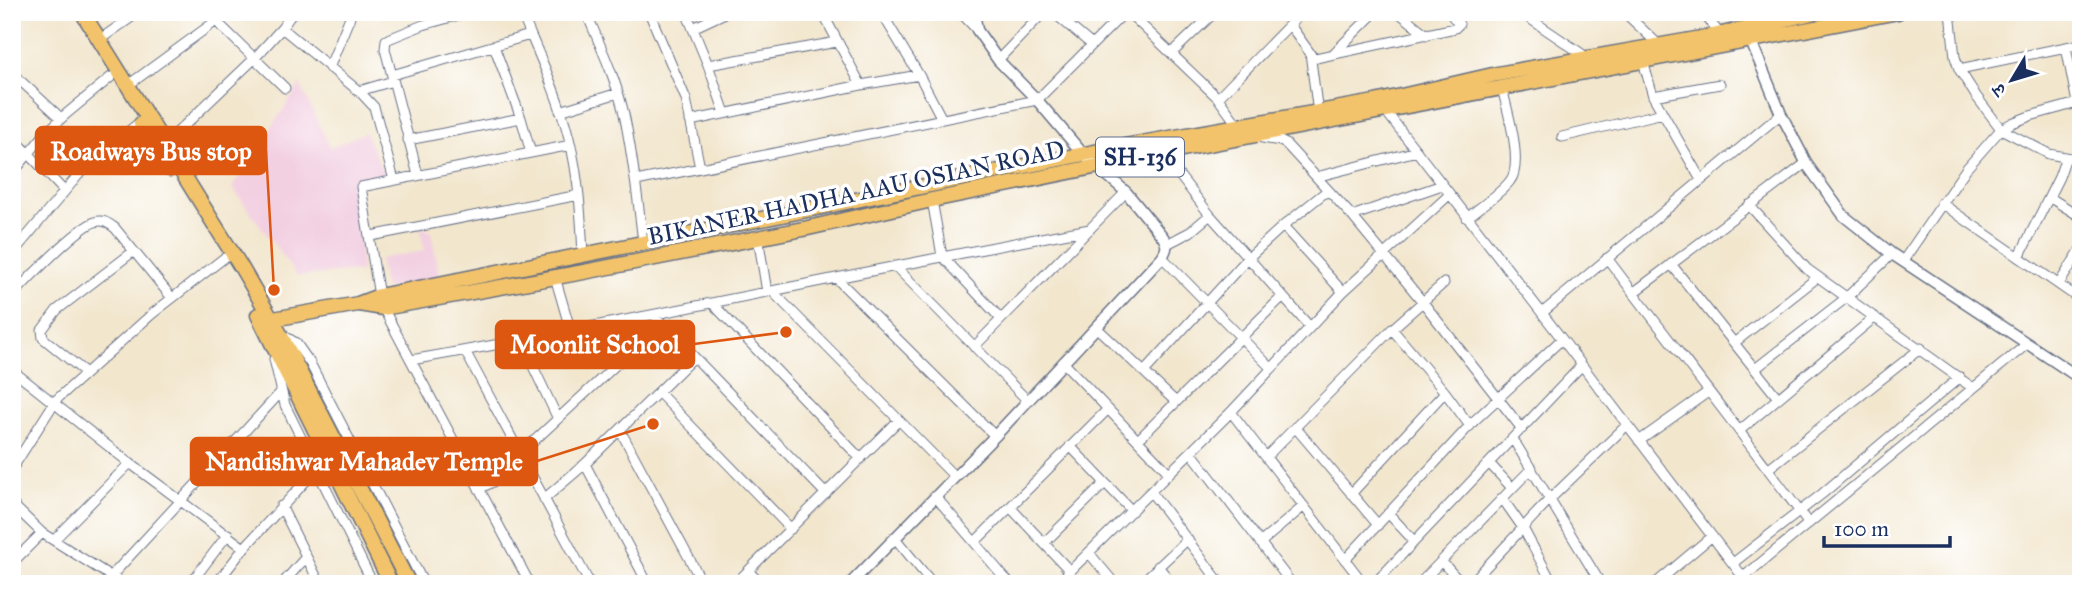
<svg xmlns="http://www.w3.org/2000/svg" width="2093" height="596" font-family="'IM FELL Great Primer','Noto Serif Devanagari',serif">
<rect width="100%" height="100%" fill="#fff"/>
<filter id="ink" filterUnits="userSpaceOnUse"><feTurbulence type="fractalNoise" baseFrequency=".0143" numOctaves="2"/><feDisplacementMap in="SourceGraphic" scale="14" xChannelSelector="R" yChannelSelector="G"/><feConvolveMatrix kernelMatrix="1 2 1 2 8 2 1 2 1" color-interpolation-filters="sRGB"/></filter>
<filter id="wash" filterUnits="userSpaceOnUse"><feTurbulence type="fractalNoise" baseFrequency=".00686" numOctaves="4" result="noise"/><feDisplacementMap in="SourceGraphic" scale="28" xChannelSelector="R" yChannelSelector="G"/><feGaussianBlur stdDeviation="1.57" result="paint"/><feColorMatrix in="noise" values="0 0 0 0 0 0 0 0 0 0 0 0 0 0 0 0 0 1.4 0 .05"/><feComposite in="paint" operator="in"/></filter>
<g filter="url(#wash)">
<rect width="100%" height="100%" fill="#f2e6cd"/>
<path fill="#f2cfe1" d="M300,84L330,148L365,132L384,174L356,187L362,271L297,276L232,187Z
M420,226L431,232L440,280L385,289L379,259L424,251Z"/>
</g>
<g filter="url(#ink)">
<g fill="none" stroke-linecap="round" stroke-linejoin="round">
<g stroke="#666f85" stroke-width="11">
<path id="minor" d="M521,12C538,53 558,94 569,138C579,177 581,215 583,255
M586,12C600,45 616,79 624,114C633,156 638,199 643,242
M649,12L686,99L700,168
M686,12L708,65L725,113
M822,12L861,85
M881,12L919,75L942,119
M960,12L977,30
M1053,12L1092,45
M1128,12L1218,98L1239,127
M1398,12L1427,35
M1520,12L1588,58
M1624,12L1660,46
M1702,12L1721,35
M1950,12L1955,57L1959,69L1976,96L2001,129L2049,154L2081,160
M1290,25L1310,53L1318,113
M282,28L361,93L374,107L394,180
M693,28L727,12
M99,40L139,12
M494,46L521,118L531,153
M2066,47L2077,103
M1172,53L1215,12
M1334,53L1375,12
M1311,59L1455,28L1459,24L1449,12
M998,60L1044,12
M1643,61L1653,96L1701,180
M708,65L837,42
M329,68L352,12
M1959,69L2081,44
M12,73L61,118
M392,75L530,35
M127,86L216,21L285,88
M359,91L393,81
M1653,96L1720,84
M1218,98L1302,12
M1384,109L1562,339L1743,577
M560,111L618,93
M690,121L861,85L919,75
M12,136L64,191
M1257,137L1280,141L1286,144L1352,216L1422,301L1522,429
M1562,137L1663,113
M408,140L521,118
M165,144L254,59L282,28L293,12
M1162,153L1210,215L1310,327
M12,174L44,135L65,115L111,77
M418,175L385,49L386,40L423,25L470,12
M1316,177L1417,151
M636,181L1037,100L1125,12
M2049,197L2081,217
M932,200L942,256L1001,319
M1941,203L2081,300
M1749,205L1807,269L1973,388
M1352,216L1442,185
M1467,218C1480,207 1500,194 1510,181C1524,164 1507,109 1502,88
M1283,226L1343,292
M371,236L579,195
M758,237L767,292
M1167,244L1190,232L1210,215
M12,254L80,173L96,157L140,122
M1162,257L1271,368
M2019,257L2059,177L2066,157
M1607,258C1674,347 1743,434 1808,523
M1903,261L1966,169L2001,129L2012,123L2030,116L2081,102
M1671,264L1778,398
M895,266L1027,400
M555,277L571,332
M836,278L995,436
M2059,284L2081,249
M772,291L954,476
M1633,293L1806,163
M12,296C26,281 78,227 95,222C103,219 108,223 115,228L172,298
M379,296L361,187L571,145
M712,303L861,459
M383,308L530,584
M1542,313L1781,114
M654,315L826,494
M1097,328L1176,402
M1392,329L1445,392L1470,426
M283,335L296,343L310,363L424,584
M521,341L558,419
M1734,343L1818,277
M974,347L1126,192
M465,351L590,584
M274,359L285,405L373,584
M411,360C638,321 863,270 1090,229
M1063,362L1169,473
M1755,369L1846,298L1892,254
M12,370L127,461L244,548L328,457
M1144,372L1248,258L1283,226L1328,190
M86,373L43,338L42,330L57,310L134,251
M2071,373L2081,363
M659,393L791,529
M1231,412L1364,584
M1295,427L1378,525
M620,430L703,584
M1739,431L1875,317
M1513,439L1601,584
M1138,440L1282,297
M1639,441L1708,392
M1070,446L1132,511
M1191,452L1292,584
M520,454L661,323
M1266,457L1392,329L1444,283
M1489,463L1512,488
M585,464L648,584
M1769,468L1921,348
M12,469L56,400L152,314L224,258
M371,481L454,441
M479,489L526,465
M1151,492L1221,584
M1351,494L1445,392
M935,496L1010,584
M1502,498L1523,528L1553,584
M544,499L585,464L694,357
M12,504L42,533L123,584
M281,506L320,584
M1388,513L1414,541
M895,538L933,584
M54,540L130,463
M975,542L1010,507
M1044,543L1105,483
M1260,543L1304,506
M1089,553L1115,584
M1345,560L1474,421L1562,339
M1441,561L1462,584
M12,563L42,533
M1733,563L1822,494L1960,377
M1158,566L1172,584
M748,571L761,584
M1070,571L1010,507L1108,409
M104,584L281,392
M190,584L228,534
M216,584L244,548
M282,584L306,557
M735,584L899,420
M1057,584L1231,412L1343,292L1449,195
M1140,584L1188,539
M1374,584L1582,365
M1419,584L1532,468
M1470,584L1549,500L1627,425
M1655,584L1712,536
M1735,584L2027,344"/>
</g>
<g stroke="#666f85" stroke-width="13">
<path id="tertiary" d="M1748,34L1781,114L1808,166L1844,216L1892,254L2081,379
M850,584L995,436L1162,257C1167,249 1168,245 1163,237L1126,192L1083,154L1037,100L998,60L977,30L974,12"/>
</g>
<g stroke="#666f85" stroke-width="17">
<path id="primary" d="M82,12L241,267L279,332L409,584
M141,124L170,169
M359,304L383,308L584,272L808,228L932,200L1162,153L1898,12
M258,315L391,584
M262,321L358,304L379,296L1124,146L1375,102L1497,74L1713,36L1817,12"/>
</g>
<use href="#minor" stroke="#fff" stroke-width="9"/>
<use href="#tertiary" stroke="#fff" stroke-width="10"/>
<use href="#primary" stroke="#f2c36a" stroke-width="14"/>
</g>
</g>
<g text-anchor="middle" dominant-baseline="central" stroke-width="7" stroke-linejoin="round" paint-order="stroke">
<rect fill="#fff" stroke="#5f6d8e" stroke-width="2" x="1096" y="137.5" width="88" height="39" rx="5"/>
<g font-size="23" font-weight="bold" fill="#1b2f5e">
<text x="1140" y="157">SH-136</text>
</g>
<g font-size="24" fill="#1b2f5e" stroke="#fff">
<text transform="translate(856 193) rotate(-12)">BIKANER HADHA AAU OSIAN ROAD</text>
</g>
</g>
<path fill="none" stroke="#de5710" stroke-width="2.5" d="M274 290L266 151M786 332L694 344M653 424L537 461"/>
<g fill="#de5710" stroke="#fff" stroke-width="2.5">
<circle cx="274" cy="290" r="7"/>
<circle cx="786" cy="332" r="7"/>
<circle cx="653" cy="424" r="7"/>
</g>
<g fill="#de5710" stroke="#de5710" stroke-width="2.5">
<rect x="36" y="127" width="230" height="47" rx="7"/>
<rect x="496" y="321" width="198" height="47" rx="7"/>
<rect x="191" y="438" width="346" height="47" rx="7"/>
</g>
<g font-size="26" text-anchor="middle" font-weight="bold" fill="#fff">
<text x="151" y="160">Roadways Bus stop</text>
<text x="595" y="353">Moonlit School</text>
<text x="364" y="470">Nandishwar Mahadev Temple</text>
</g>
<rect width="2093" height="596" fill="none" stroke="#fff" stroke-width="42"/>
<g transform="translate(2012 80) rotate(232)" stroke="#ffffff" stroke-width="5" paint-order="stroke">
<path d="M0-5L12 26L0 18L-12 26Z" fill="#1b2f5e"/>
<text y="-10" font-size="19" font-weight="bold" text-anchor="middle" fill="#1b2f5e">उ</text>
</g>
<path d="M1824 536v10h126v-10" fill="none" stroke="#1b2f5e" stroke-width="3.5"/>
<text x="1834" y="536" font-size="21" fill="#1b2f5e" stroke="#ffffff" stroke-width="5" paint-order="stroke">100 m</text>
</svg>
